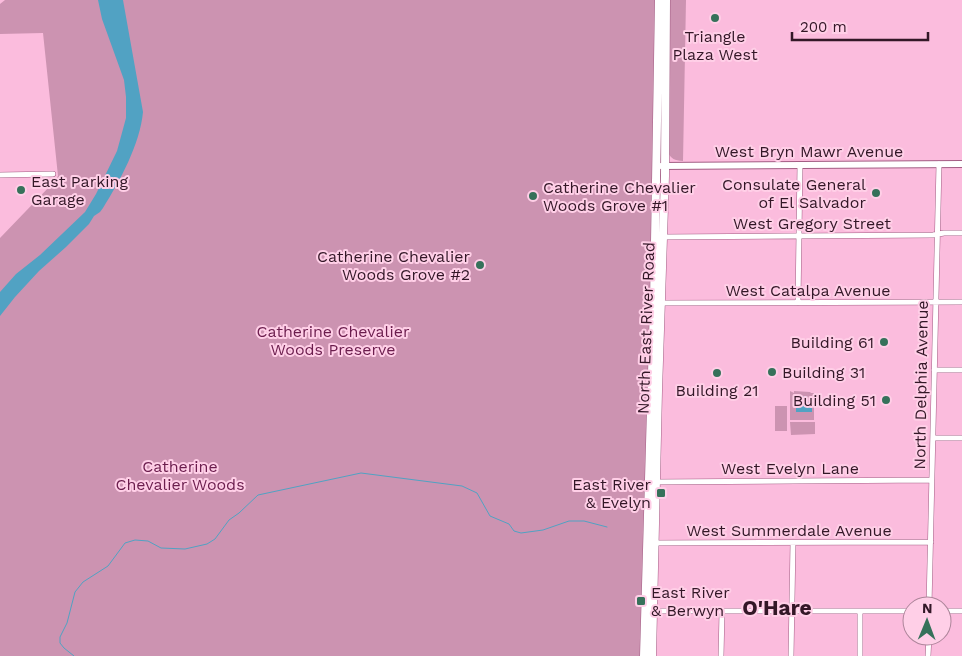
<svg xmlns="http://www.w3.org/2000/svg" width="962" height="656" font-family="'Work Sans',sans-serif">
<rect width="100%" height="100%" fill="#fbbcdd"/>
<path fill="#cc93b1" d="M5,0H656L652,280L648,385L641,656H0V238L50,186L58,176L43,33L0,34V4Z
M669,0H686L683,161C674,160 672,160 667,151Z
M790,391L794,393V391L810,392L811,393H814V420H790Z
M775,406H787V431H775Z
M790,422H815V434L791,435Z"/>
<path fill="#51a2c3" d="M98,0H123L143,112C140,144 120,181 103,208L100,212L94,216L89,224L66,247L39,271L15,297L0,316V292L16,274L40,255L85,212L96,194L117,151L126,118V97L124,80L102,19Z
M801,396H807V402H812V412H796V402H800Z"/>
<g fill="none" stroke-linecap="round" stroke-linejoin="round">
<path stroke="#51a2c3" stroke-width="1" d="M74,656L64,648L60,643V637L67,623L75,592L83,582L108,566L125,543L135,540L148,541L161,548L185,549L207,544L215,539L229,520L239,513L258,495L361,473L462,486L477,493L490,516L509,524L514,531L521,533L543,530L569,521H584L607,527"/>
<g stroke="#a35d84" stroke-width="6">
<path id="minor" d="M0,175L53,174
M663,237L933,235L944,233H962
M659,303L962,302
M798,303L800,165
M934,370H962
M933,438H962
M655,482L932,480
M652,543L931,542
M929,606L939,164
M650,611H912
M942,611H962
M721,656L722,612
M791,656L793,543
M860,656V611
M928,656L929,636"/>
</g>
<g stroke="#a35d84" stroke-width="8">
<path id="tertiary" d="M661,166L962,164"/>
</g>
<g stroke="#a35d84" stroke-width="9">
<path id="secondary" d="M644,656L654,303L659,0
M652,656L658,391L665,176L666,0"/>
</g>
<use href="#minor" stroke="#fff" stroke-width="5"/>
<use href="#tertiary" stroke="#fff" stroke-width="6"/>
<use href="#secondary" stroke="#fff" stroke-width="8"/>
</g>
<g fill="#36715a" stroke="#ffcfe7" stroke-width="2">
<circle cx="715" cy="18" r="5"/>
<circle cx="21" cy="190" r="5"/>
<circle cx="876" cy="193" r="5"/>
<circle cx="533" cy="196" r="5"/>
<circle cx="480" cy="265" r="5"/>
<circle cx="884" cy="342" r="5"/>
<circle cx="772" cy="372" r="5"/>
<circle cx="717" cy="373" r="5"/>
<circle cx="886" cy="400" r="5"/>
<rect x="656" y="488" width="10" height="10" rx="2.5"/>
<rect x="636" y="596" width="10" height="10" rx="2.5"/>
</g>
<g text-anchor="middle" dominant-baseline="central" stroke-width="4" stroke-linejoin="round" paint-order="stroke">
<g font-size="16" fill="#331727" stroke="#ffcfe7" text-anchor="end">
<text x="715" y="36" text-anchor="middle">Triangle<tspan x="715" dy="18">Plaza West</tspan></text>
<text x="31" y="181" text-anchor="start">East Parking<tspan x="31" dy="18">Garage</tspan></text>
<text x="866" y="184">Consulate General<tspan x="866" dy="18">of El Salvador</tspan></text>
<text x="543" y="187" text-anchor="start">Catherine Chevalier<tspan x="543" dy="18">Woods Grove #1</tspan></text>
<text x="470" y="256">Catherine Chevalier<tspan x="470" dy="18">Woods Grove #2</tspan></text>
<text x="874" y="342">Building 61</text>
<text x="782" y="372" text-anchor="start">Building 31</text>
<text x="717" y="390" text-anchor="middle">Building 21</text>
<text x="876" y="400">Building 51</text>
<text x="651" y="484">East River<tspan x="651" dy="18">&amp; Evelyn</tspan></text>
<text x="651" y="592" text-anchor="start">East River<tspan x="651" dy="18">&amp; Berwyn</tspan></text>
</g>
<g font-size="16" fill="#331727" stroke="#ffcfe7">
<text x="809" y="151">West Bryn Mawr Avenue</text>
<text x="812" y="223">West Gregory Street</text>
<text x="808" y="290">West Catalpa Avenue</text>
<text transform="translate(646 328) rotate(-88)">North East River Road</text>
<text transform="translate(921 385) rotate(-89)">North Delphia Avenue</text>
<text x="790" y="468">West Evelyn Lane</text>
<text x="789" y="530">West Summerdale Avenue</text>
</g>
<g font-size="16" fill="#6b1d4d" stroke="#ffcfe7">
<text x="333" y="331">Catherine Chevalier<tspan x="333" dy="18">Woods Preserve</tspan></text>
<text x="180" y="466">Catherine<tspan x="180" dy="18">Chevalier Woods</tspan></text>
</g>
<g font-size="21" font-weight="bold" fill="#331727" stroke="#ffcfe7">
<text x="777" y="607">O'Hare</text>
</g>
</g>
<g transform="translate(927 621) rotate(1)"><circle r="24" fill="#ffcfe7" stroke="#ad859a"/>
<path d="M0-4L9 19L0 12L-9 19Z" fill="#36715a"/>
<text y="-8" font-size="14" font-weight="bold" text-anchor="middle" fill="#331727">N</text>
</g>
<path d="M792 32v8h136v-8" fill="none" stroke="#331727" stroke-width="2.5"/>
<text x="800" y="32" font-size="15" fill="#331727" stroke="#ffcfe7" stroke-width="4" paint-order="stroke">200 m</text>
</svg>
